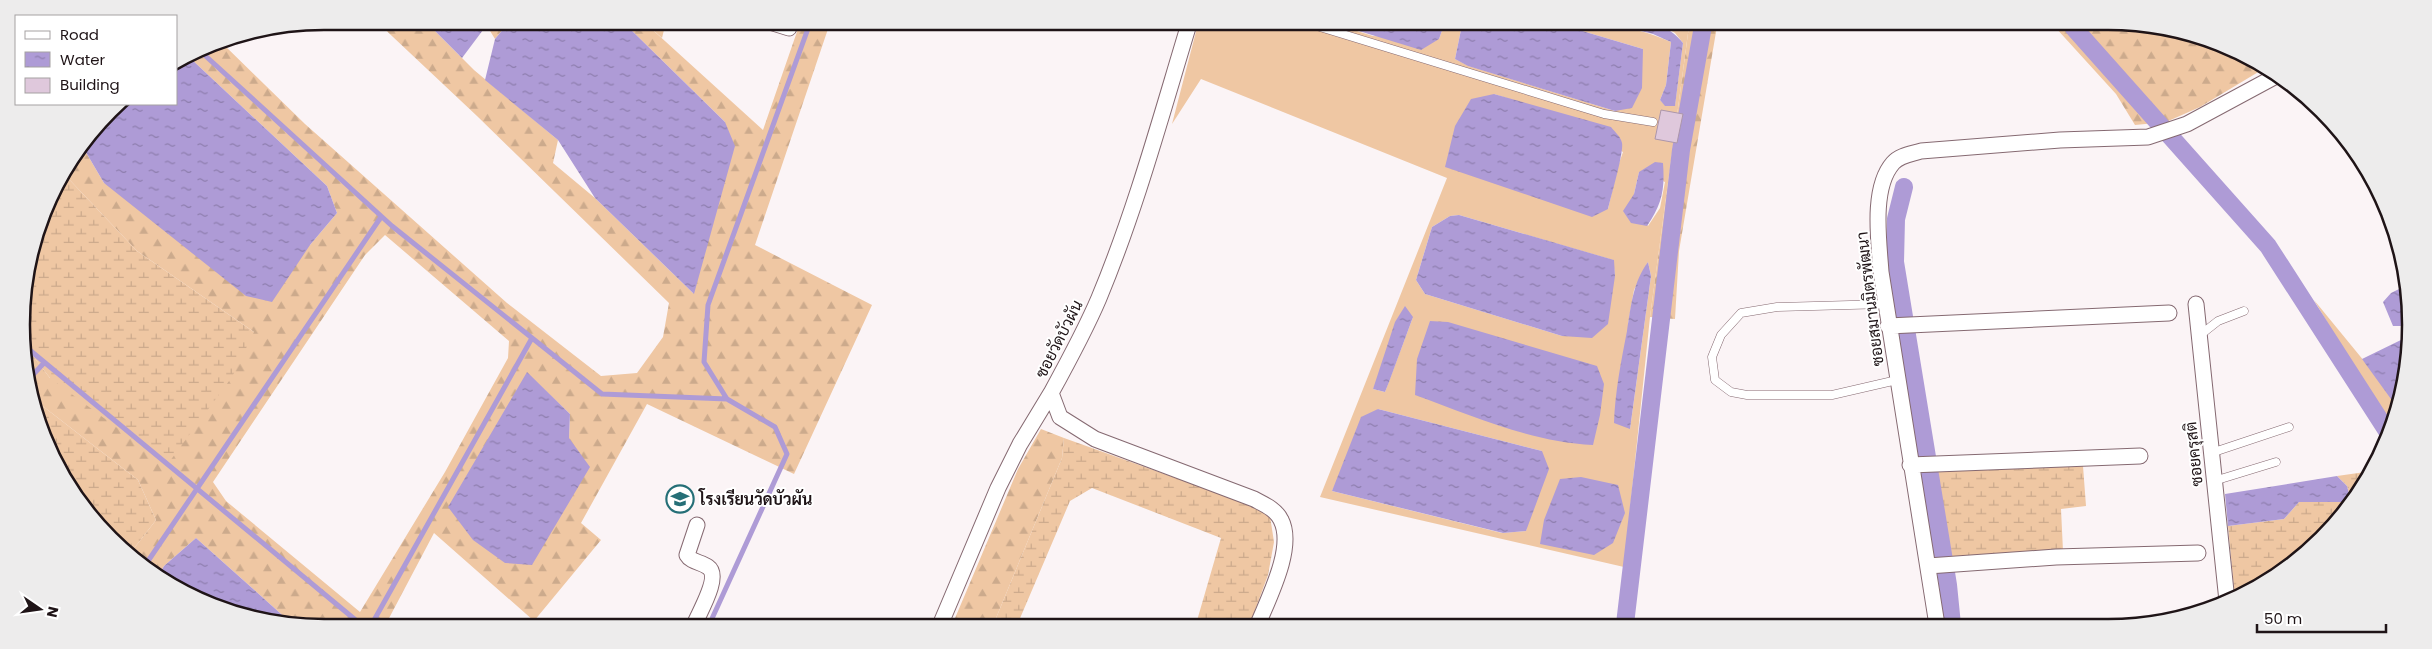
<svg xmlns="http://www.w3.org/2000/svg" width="2432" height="649" font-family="Poppins,Sarabun,sans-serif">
<defs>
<pattern id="forest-firs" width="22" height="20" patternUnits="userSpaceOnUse" patternTransform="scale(1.25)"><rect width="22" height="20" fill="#efc7a3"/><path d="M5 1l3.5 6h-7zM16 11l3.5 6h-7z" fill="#ccaa8c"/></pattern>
<pattern id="wetland-marsh" width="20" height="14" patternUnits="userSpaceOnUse" patternTransform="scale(1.25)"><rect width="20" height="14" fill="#efc7a3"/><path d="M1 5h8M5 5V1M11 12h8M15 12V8" fill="none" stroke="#ccaa8c"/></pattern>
<pattern id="water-ripples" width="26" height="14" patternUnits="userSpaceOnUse" patternTransform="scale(1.25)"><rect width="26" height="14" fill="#ae9bd6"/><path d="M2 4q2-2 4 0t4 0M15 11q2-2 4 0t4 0" fill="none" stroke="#8d7dad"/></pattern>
</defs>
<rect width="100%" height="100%" fill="#fbf4f6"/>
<path fill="#efc7a3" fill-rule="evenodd" d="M644,22H666L662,38Z
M1198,24H1335L1373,36L1439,39L1444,25H1462L1455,59L1469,66L1615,111L1643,49L1562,25C1605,25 1631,24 1671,42L1666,85L1660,100L1666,106L1675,105L1683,43L1675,33L1662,25L1689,26L1650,317L1624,567L1320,497L1447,178L1201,79L1172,124ZM1494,94L1535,107L1623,152L1618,166L1608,209ZM1639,172L1665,182L1660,208L1648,226L1634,194ZM1459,215L1613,260L1615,276L1562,336L1425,294L1416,280L1432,227L1450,216ZM1648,262L1651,276L1630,429L1628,324L1634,290ZM1413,317L1385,392L1373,389ZM1378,409L1542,451L1526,531L1502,533L1332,491Z
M2314,300L2378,378L2396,406L2390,423L2367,389Z"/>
<path fill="url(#forest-firs)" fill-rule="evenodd" d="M376,21L426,22L474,70L558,140L553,163L595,198L693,293L725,122L623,22H644L763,130L800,23H830L755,245L872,305L794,474L647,404L581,523L601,540L534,621L434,533L387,622H290L196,538L164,566L159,575L132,551L156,520L138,480L31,397L26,347L50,378L254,332L137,251L65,175L84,149L104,183L310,245L337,213L327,186L189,57L209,44L221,42L305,124L507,303L601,376L637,373L663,337L669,303L477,116ZM385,235L509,341L508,358L445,472L360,612L226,501L213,482L365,255ZM527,373L570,414L569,438Z
M489,22H509L495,39L487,26Z
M1689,26H1717L1679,251L1675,319L1650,317Z
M2055,27H2147L2178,32L2265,68L2200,107L2166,122L2135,125L2116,94Z
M1041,429L1064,438L1062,458L994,623H953L1018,469Z"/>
<path fill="url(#wetland-marsh)" d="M65,175L137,251L254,332L232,377L167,465L50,378L26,347L22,304L52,191Z
M31,397L138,480L156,520L132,551L84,509L32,403Z
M1064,438L1237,500L1270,516L1274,542L1268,575L1250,624H1196L1221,538L1092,488L1070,501L1018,623H994L1062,458Z
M2083,466L2086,506L2061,509L2063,551L1934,558L1921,476L1929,470Z
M2372,471L2351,501L2347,486L2337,476Z
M2299,502H2350L2322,539L2241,597L2235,599L2228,526L2284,519Z"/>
<path fill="url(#water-ripples)" d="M426,22H489L462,58Z
M509,22H623L725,122L735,146L694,294L595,198L558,140L485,80L495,39Z
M1336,24L1444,25L1439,39L1421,50Z
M1462,25H1562L1643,49L1642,88L1632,108L1615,111L1468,66L1455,59Z
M1618,25C1647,25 1663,19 1683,43L1675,106H1665L1660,100L1666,85L1671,42L1653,34Z
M189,57L327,186L337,213L310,245L272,302L246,296L104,183L84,149L119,104H176V64Z
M1494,94L1611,127C1615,132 1621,137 1622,143C1624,152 1611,196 1608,209L1592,217L1445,167L1455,126L1471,99Z
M1655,162L1663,163C1665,190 1662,204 1647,226L1631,223L1623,211L1634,194L1639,172Z
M1459,215L1614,260L1615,276L1608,324L1592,338L1562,336L1425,294L1416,280L1432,227L1450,216Z
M1648,262L1651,276L1630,429L1614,423C1615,392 1621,362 1627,331C1631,306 1633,282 1648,262Z
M2405,286V326H2393L2383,302L2391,293Z
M1405,306L1413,317L1389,382L1385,392L1373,389L1395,322Z
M1430,321L1448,322L1597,366L1604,384L1600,415L1593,445C1531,442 1473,416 1415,395L1417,359Z
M2405,338V382L2399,387L2402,391L2396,406L2362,359Z
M527,372L570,414L569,438L590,467L532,565L505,563L473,540L448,507Z
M1378,409L1542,451L1549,469L1526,531L1503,533L1332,491L1361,417Z
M2337,476L2347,486L2351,501L2350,502H2299L2284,519L2228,526L2225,494Z
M1581,477L1618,485L1625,513L1613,543L1594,555L1540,544L1544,520L1560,479Z
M196,538L290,622H266L173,587L159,575L164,566Z"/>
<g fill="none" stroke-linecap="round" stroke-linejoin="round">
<path stroke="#ae9bd6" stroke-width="5" d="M199,50L392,226L602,394L727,399L775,427L787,454L710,623
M26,347L358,622
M29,379L44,363
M727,399L704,362L708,305L810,23
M146,564L381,217
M373,622L532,338"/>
<path stroke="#ae9bd6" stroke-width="18" d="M2073,27L2268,246L2387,431
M1904,187L1896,219L1895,262L1948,585L1952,625
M1625,624L1681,150L1703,26"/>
</g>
<path fill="#dfc8dc" stroke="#ac96aa" d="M1661,110L1683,114L1677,143L1655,139Z"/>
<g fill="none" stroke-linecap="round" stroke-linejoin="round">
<g stroke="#856971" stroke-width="9">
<path id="service" d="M1310,24L1604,114L1653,122
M1886,304L1777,307L1741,313L1721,335L1712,357L1715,380L1731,392L1747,395H1832L1897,380
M2199,336L2218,321L2244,311
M2211,453L2289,427
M2214,481L2276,462"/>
</g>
<g stroke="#856971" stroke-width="17">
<path id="minor" d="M773,23L789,28
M1189,24C1161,116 1136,209 1099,298C1085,331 1068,362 1051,393L1060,417L1095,439L1254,499C1263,504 1276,509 1281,520C1295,547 1269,597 1258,624
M2196,304L2227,601
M1888,326L2169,313
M1910,465L2140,456
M1928,566L2056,557L2198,553
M695,623C700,611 721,576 708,567C701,562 691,562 687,555L697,525
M941,623L998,488L1020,444L1051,393
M1937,625L1881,272C1879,242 1871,188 1893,163C1900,155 1912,154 1921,151L2060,140L2148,137L2187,124L2278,75"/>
</g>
<use href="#service" stroke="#fff" stroke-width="8"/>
<use href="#minor" stroke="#fff" stroke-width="15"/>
</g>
<defs>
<g id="school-ring" transform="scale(1.4375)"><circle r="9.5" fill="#fff" stroke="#256f77" stroke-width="1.5"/><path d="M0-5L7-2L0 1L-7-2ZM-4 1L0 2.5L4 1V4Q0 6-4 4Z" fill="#256f77"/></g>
</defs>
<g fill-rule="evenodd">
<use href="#school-ring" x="680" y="499"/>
</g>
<g text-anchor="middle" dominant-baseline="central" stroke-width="4" stroke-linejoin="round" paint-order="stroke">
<g font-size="16" fill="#1f1417" stroke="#fff">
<text transform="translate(1870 299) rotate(-97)">ซอยสมานมิตรพัฒนา</text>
<text transform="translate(1059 339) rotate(-63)">ซอยวัดบัวผัน</text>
<text transform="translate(2194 454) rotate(-96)">ซอยครุสติ</text>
</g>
<g font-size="16" font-weight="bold" fill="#1f1417" stroke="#fff" text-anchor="start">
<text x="699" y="499">โรงเรียนวัดบัวผัน</text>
</g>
</g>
<path d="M0 0H2432V649H0ZM324 30H2108A294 294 0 0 1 2402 324V325A294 294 0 0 1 2108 619H324A294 294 0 0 1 30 325V324A294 294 0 0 1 324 30Z" fill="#edecec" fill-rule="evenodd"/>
<path fill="none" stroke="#1f1417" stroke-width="2.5" d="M324 30H2108A294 294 0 0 1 2402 324V325A294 294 0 0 1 2108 619H324A294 294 0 0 1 30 325V324A294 294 0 0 1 324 30Z"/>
<rect x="15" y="15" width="162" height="90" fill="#ffffff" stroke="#a5a1a2"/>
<rect x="25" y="31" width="25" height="8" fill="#ffffff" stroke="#a5a1a2"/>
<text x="60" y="40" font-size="15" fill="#1f1417">Road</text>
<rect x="25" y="52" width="25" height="15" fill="url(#water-ripples)" stroke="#a5a1a2"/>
<text x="60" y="65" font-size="15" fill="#1f1417">Water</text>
<rect x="25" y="78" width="25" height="15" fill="#dfc8dc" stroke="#a5a1a2"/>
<text x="60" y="90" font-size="15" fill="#1f1417">Building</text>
<g transform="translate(40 609) rotate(103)" stroke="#ffffff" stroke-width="4" paint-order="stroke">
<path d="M0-4L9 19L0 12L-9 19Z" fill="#1f1417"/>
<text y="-8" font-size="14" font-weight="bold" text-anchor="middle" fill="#1f1417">N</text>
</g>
<path d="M2257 624v8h129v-8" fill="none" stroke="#1f1417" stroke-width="2.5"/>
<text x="2264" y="624" font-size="15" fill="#1f1417" stroke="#ffffff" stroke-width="4" paint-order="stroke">50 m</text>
</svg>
